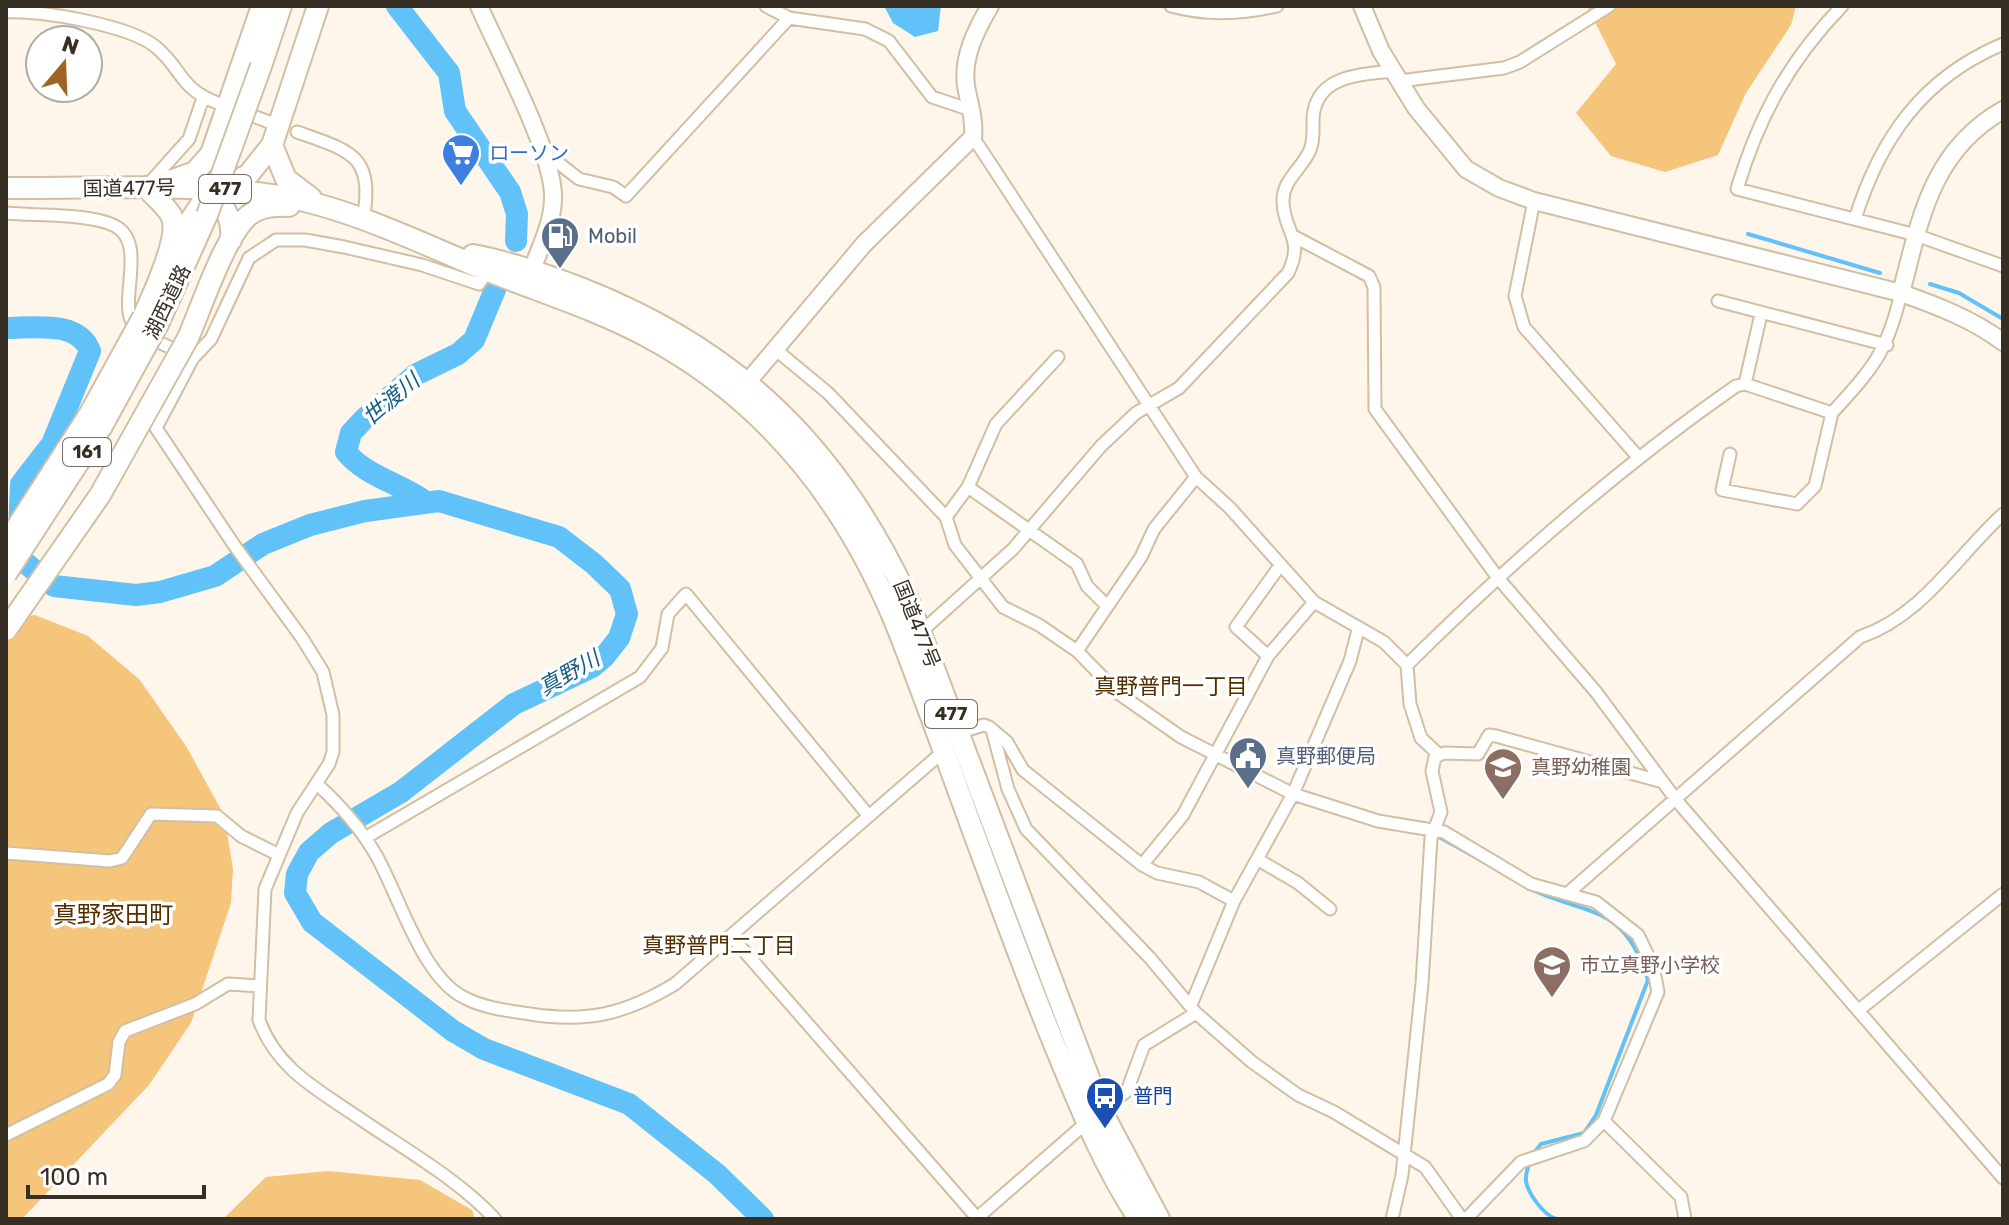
<svg xmlns="http://www.w3.org/2000/svg" width="2009" height="1225" font-family="Rubik,'Noto Sans JP',sans-serif">
<rect width="100%" height="100%" fill="#fef6eb"/>
<path fill="#f5c57c" d="M1587,6H1796L1791,25L1746,93L1718,155L1665,172L1611,156L1576,113L1616,64Z
M35,615L88,636L139,679L186,746L224,815L233,869L231,903L191,1023L149,1085L22,1219H6V619Z
M328,1171L420,1180L472,1210L475,1219H223L266,1177Z"/>
<path fill="#61c1f9" d="M884,6H941L938,31L915,37L893,23Z"/>
<g fill="none" stroke-linecap="round" stroke-linejoin="round">
<path stroke="#61c1f9" stroke-width="4" d="M1748,234L1880,273
M1930,284L1959,293L2003,319
M1439,837L1479,859
M1528,888C1587,916 1625,903 1648,980L1596,1115L1584,1133L1541,1144L1534,1153
M1530,1161C1528,1167 1525,1175 1526,1181C1528,1194 1544,1215 1556,1219"/>
<path stroke="#61c1f9" stroke-width="22" d="M397,6L449,73L455,111L510,192L517,214L516,241
M6,328C34,328 78,320 90,351L52,444L21,484L18,557L54,586L136,595L160,592L215,576L263,544L310,525L365,511L439,501L559,537L594,564L620,589L627,614L619,638L604,657L592,667L514,704L401,792L331,833L309,852L297,874L295,893L312,922L453,1031L484,1049L629,1104L717,1174L763,1219
M426,502C401,484 364,475 346,452L351,433L365,418L415,375L458,354L474,340L499,280"/>
<g stroke="#d2bfa3" stroke-width="15">
<path id="street" d="M766,6L789,18L865,29L889,41L932,97L971,110
M1171,6C1208,16 1240,14 1277,6
M1842,6C1789,61 1759,116 1737,189L1916,235L2003,266
M6,12C39,9 131,26 156,47C184,71 179,89 220,104
M1399,81L1504,68L1520,62L1609,6
M240,111L269,122
M297,132C354,152 374,156 363,221
M973,137L1196,477L1230,508L1314,602L1384,642L1407,665L1410,704L1421,738L1438,754
M543,151L579,179L613,187L626,196L789,18
M146,187L189,139L203,98
M1534,201L1515,296L1524,327L1639,458
M6,213C35,216 91,213 115,226C146,242 121,295 131,320C138,336 167,345 182,353
M1855,219C1880,139 1922,78 2003,44
M1295,237L1369,276L1374,287L1375,409L1498,578L1596,692L1677,801L2003,1178
M489,269L479,284L422,265L344,247L305,240H276L249,258L211,339L193,358L156,428L234,545L302,638L323,672L333,715V752L329,764L297,813L265,889L259,1020C277,1070 320,1091 362,1120C406,1150 459,1180 495,1219
M1718,301L1887,345
M1761,314L1745,384L1832,413C1873,368 1887,353 1901,293
M776,350L828,393L946,517L955,545L1003,607L1039,625L1077,651L1118,693L1181,737L1293,794L1378,821L1444,832L1531,884L1596,902L1638,935L1653,966L1658,992L1604,1121L1584,1141L1521,1162L1466,1219
M1730,454L1722,490L1797,504L1815,486L1832,413
M968,487L1077,564L1087,586L1107,606
M946,517L968,487L996,424L1058,357
M921,632L1013,549L1101,446L1136,413L1179,388L1288,273C1305,238 1284,233 1283,202C1282,182 1299,171 1308,154C1314,144 1313,130 1313,118C1316,75 1359,75 1393,71
M1077,651L1141,557L1154,529L1196,477
M1268,656L1236,627L1279,567
M1407,665C1509,564 1618,468 1736,386L1745,384
M957,733L984,725L989,727L1007,742L1023,770L1142,865L1183,815L1268,656L1314,602
M993,733L1008,789L1026,829L1150,958L1196,1013L1252,1062L1298,1095L1334,1112L1425,1167L1462,1219
M318,785C340,805 361,829 376,855C399,895 422,978 465,998C484,1008 509,1011 530,1014C588,1023 625,1014 675,984L945,750
M365,838L640,677L662,648L668,614L686,594L868,815
M6,853L110,861L122,858L151,814L217,816L241,836L277,854
M1257,859L1298,883L1330,909
M1142,865L1157,873L1199,882L1234,901
M1567,894L1860,637C1921,617 1957,556 2003,514
M731,936L978,1219
M1191,1005L1234,901L1293,794L1350,661L1358,630
M1859,1010L2003,894
M1101,1110L1127,1091L1144,1045L1196,1013
M1604,1121L1681,1197L1685,1219
M6,1135L108,1084L115,1075L119,1042L125,1031L195,1004L228,984L259,986
M977,1218L1086,1123
M1392,1219L1402,1175L1422,984L1431,838L1441,812L1432,771L1435,757L1444,753L1478,754L1489,735L1496,736L1663,782"/>
</g>
<g stroke="#d2bfa3" stroke-width="20">
<path id="secondary" d="M479,6C499,52 551,148 553,194C554,221 541,245 532,270
M1362,6L1381,51L1416,108L1466,169L1499,188L1534,201L1901,293C1938,306 1972,319 2003,342
M1901,293C1920,220 1931,151 2003,110
M740,391L864,244L973,137C975,120 969,103 966,86C962,57 976,30 990,6"/>
</g>
<g stroke="#d2bfa3" stroke-width="24">
<path id="highway" d="M261,66L281,6
M272,145L286,179L311,198
M165,183L195,172L211,154L262,6
M6,188C97,189 189,182 279,196C346,206 425,245 488,271C540,292 596,309 646,336C772,403 853,511 903,642C953,772 998,905 1050,1034C1076,1097 1101,1162 1139,1219
M201,190C223,201 233,215 231,240
M169,253L203,201L249,174L272,145L318,6
M473,255C511,262 547,275 583,289C738,350 837,447 907,597L1101,1110L1159,1219
M143,317C152,296 182,236 171,215C165,205 154,196 146,187
M158,324L207,215
M188,338C201,308 225,236 248,216C259,206 275,205 289,206"/>
</g>
<use href="#street" stroke="#fff" stroke-width="11"/>
<use href="#secondary" stroke="#fff" stroke-width="16"/>
<use href="#highway" stroke="#fff" stroke-width="20"/>
<g stroke="#d2bfa3" stroke-width="24" stroke-linecap="butt">
<path id="highway-bridge" d="M207,215L261,66
M6,544L89,415L143,317
M6,574L102,426L158,324
M6,630L100,495L188,338"/>
</g>
<use href="#highway-bridge" stroke="#fff" stroke-width="20"/>
</g>
<defs>
<g id="supermarket-pin" transform="scale(2)"><path d="M0 17L-7.5 6A9.5 9.5 0 1 1 7.5 6Z" fill="#3f7fe0" stroke="#fff"/><path d="M-6-5.5h2.5l.6 2H6L4.5 2H-2.5L-4.4-4H-6ZM-1.5 3.2a1.3 1.3 0 1 0 .1 0ZM3 3.2a1.3 1.3 0 1 0 .1 0Z" fill="#fff"/></g>
<g id="fuel-pin" transform="scale(2)"><path d="M0 17L-7.5 6A9.5 9.5 0 1 1 7.5 6Z" fill="#5c6f8a" stroke="#fff"/><path d="M-5.5-6h7V0h2V4h1.3V-2.5L3-4.5l.8-.8L6-3V5H2.5V1h-1V6h-7ZM-4.2-4.7v3.2H.2V-4.7Z" fill="#fff"/></g>
<g id="civic-pin" transform="scale(2)"><path d="M0 17L-7.5 6A9.5 9.5 0 1 1 7.5 6Z" fill="#5c6f8a" stroke="#fff"/><path d="M-.6-6.5H3V-4.5H.6V-3L4-1V1h2V6H-6V1h2V-1L-.6-3ZM-1.2 2.5V6h2.4V2.5Z" fill="#fff"/></g>
<g id="school-pin" transform="scale(2)"><path d="M0 17L-7.5 6A9.5 9.5 0 1 1 7.5 6Z" fill="#8d6e63" stroke="#fff"/><path d="M0-5L7-2L0 1L-7-2ZM-4 1L0 2.5L4 1V4Q0 6-4 4Z" fill="#fff"/></g>
<g id="bus-pin" transform="scale(2)"><path d="M0 17L-7.5 6A9.5 9.5 0 1 1 7.5 6Z" fill="#1a4fb4" stroke="#fff"/><path d="M-5-6H5V4H4V6H2V4H-2V6H-4V4H-5ZM-3.5-4V0h7V-4ZM-3.5 1.2v1.5H-2V1.2ZM2 1.2v1.5H3.5V1.2Z" fill="#fff"/></g>
</defs>
<g fill-rule="evenodd">
<use href="#supermarket-pin" x="461" y="153"/>
<use href="#fuel-pin" x="560" y="236"/>
<use href="#civic-pin" x="1248" y="756"/>
<use href="#school-pin" x="1503" y="767"/>
<use href="#school-pin" x="1552" y="965"/>
<use href="#bus-pin" x="1105" y="1096"/>
</g>
<g text-anchor="middle" dominant-baseline="central" stroke-width="7" stroke-linejoin="round" paint-order="stroke">
<g fill="#fff" stroke="#736d66" stroke-width="2">
<rect x="199" y="175" width="52" height="28" rx="6"/>
<rect x="63" y="438" width="48" height="28" rx="6"/>
<rect x="925" y="700" width="52" height="28" rx="6"/>
</g>
<g font-size="18" font-weight="bold" fill="#372f24">
<text x="225" y="189">477</text>
<text x="87" y="452">161</text>
<text x="951" y="714">477</text>
</g>
<g font-size="20" fill="#366cbe" stroke="#fff" text-anchor="start">
<text x="489" y="153">ローソン</text>
</g>
<g font-size="20" fill="#372f24" stroke="#fff">
<text transform="translate(129 188) rotate(-1)">国道477号</text>
<text transform="translate(167 302) rotate(-64)">湖西道路</text>
<text transform="translate(917 624) rotate(68)">国道477号</text>
</g>
<g font-size="20" fill="#4e5e75" stroke="#fff" text-anchor="start">
<text x="588" y="236">Mobil</text>
<text x="1276" y="756">真野郵便局</text>
</g>
<g font-size="20" fill="#785e54" stroke="#fff" text-anchor="start">
<text x="1531" y="767">真野幼稚園</text>
<text x="1580" y="965">市立真野小学校</text>
</g>
<g font-size="20" fill="#164399" stroke="#fff" text-anchor="start">
<text x="1133" y="1096">普門</text>
</g>
<g font-size="22" font-style="italic" fill="#135d81" stroke="#fff">
<text transform="translate(391 399) rotate(-40)">世渡川</text>
<text transform="translate(569 673) rotate(-30)">真野川</text>
</g>
<g font-size="22" fill="#552e00" stroke="#fff">
<text x="1171" y="686">真野普門一丁目</text>
<text x="719" y="945">真野普門二丁目</text>
</g>
<g font-size="24" fill="#552e00" stroke="#fff">
<text x="113" y="915">真野家田町</text>
</g>
</g>
<rect width="2009" height="1225" fill="none" stroke="#372f24" stroke-width="16"/>
<g transform="translate(64 64) rotate(19)"><circle r="38" fill="#ffffff" stroke="#afaca7" stroke-width="2"/>
<path d="M0-6L14 30L0 20L-14 30Z" fill="#9f6324"/>
<text y="-12" font-size="22" font-weight="bold" text-anchor="middle" fill="#372f24">N</text>
</g>
<path d="M28 1185v12h176v-12" fill="none" stroke="#372f24" stroke-width="4"/>
<text x="40" y="1185" font-size="24" fill="#372f24" stroke="#ffffff" stroke-width="6" paint-order="stroke">100 m</text>
</svg>
